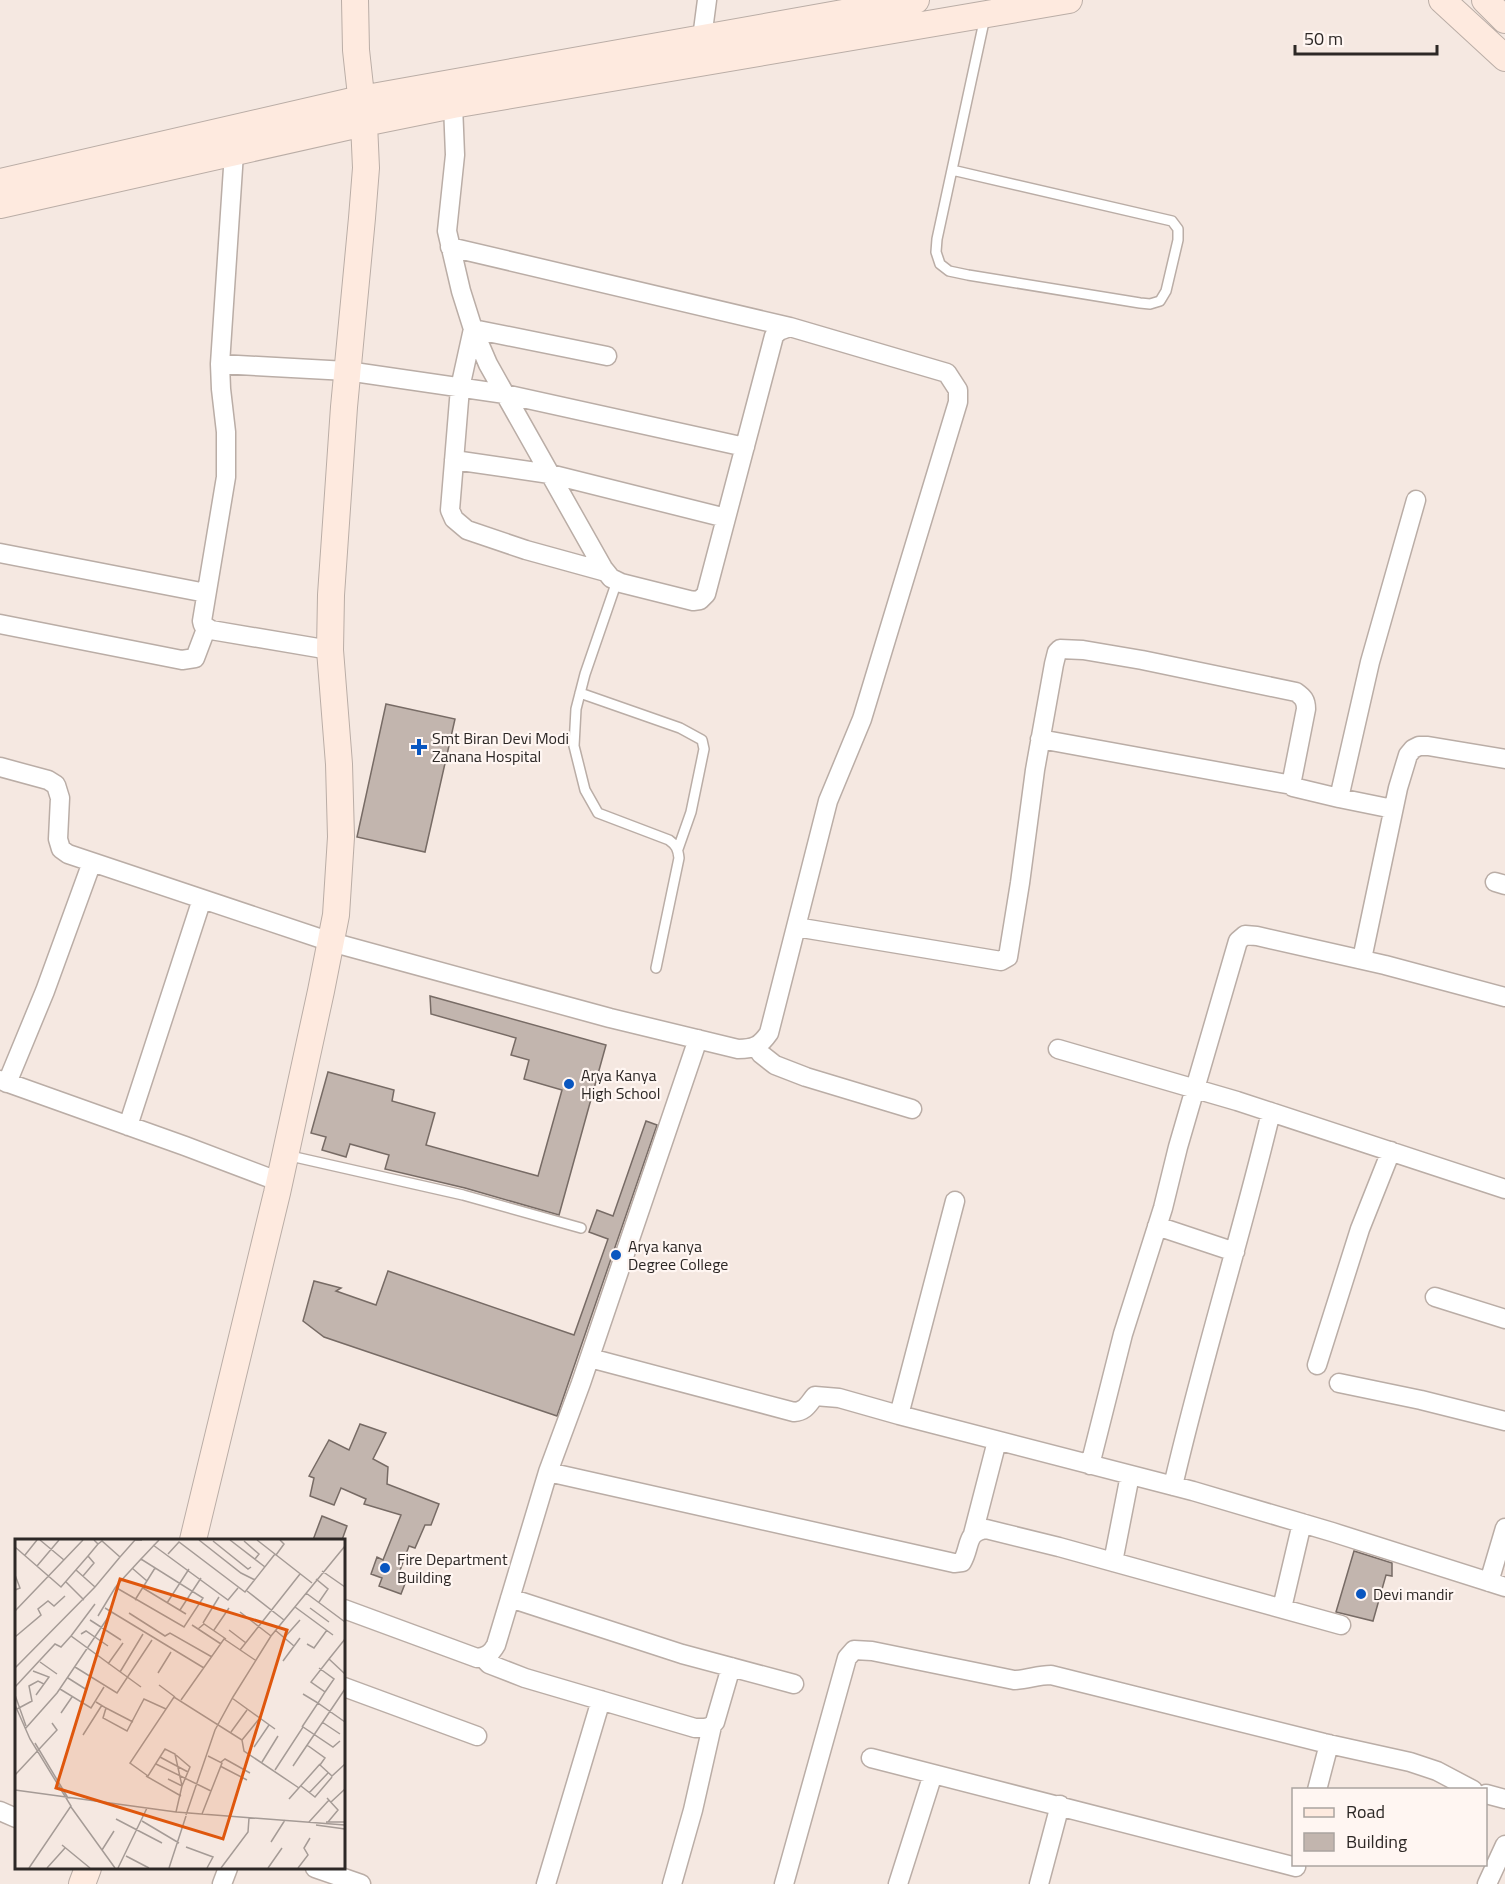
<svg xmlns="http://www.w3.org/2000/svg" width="1505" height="1884" font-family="'Titillium Web',sans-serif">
<rect width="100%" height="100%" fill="#f5e8e1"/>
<path fill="#c2b5ae" stroke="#776b65" stroke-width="1.5" d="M386,704L455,719L425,852L357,837Z
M430,996L606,1045L559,1215L465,1188L385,1169L389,1155L350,1144L346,1157L322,1150L326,1137L311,1133L328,1072L394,1090L392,1101L435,1113L426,1145L538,1176L562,1090L524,1079L529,1060L511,1055L516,1038L431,1014Z
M646,1121L657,1125L557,1416L324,1337L303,1321L314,1281L341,1288L336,1291L376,1305L388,1271L574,1335L608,1239L589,1232L597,1210L613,1216Z
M360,1424L386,1433L373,1459L388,1467L387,1484L439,1504L431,1525H425L415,1548L409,1546L399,1573L408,1576L401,1594L379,1586L382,1578L371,1574L377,1557L383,1560L401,1515L364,1504L366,1499L341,1488L334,1505L310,1496L314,1478L309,1476L329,1440L349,1450Z
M322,1516L347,1526L342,1540H313Z
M1354,1551L1392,1563V1576L1386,1575L1373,1621L1336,1612Z"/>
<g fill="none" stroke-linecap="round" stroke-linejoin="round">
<g stroke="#baada6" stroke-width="12">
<path id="lane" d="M952,170L1172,221L1178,229V240L1166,291L1160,301L1150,304L1140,303L968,275L949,271L940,264L936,252L937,239L985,17
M617,581L585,674L576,709L574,746L585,790L598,813L669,840C676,845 678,849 679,858L656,968
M580,693L680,728L702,740L704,749L691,812L678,849
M286,1155L463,1195L581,1228"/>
</g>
<g stroke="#baada6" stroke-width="21">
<path id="street" d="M703,49L702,38L707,0
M234,153L220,364L221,389L226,432V477L202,621L203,625L211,630L330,650
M450,247L790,327
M220,364L347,371L505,394L745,447
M454,460L550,474L726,518
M0,553L206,593
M606,572L526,550L467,530L454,519L450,510L460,388L473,329L607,356
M0,624L182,660L195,658L206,629
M1040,739L1292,785
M0,767L48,780L56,785L60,798L58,839L61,849L68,854L331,942L610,1018L738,1049C754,1049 760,1046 769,1033L828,801L862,719L958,402V390L947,373L790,327L779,331L774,336L706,594L700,600L693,601L621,583L611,578L603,568L488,364L473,329L461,291L447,231L455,155L453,105
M1339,798L1370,662L1416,500
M1495,882L1505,885
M796,927L1001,961L1008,957L1020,883L1035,770L1054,664L1057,652L1060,649L1083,650L1142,660L1296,692C1303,697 1306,700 1306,709L1292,780L1293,787L1339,798L1393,809
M1362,959L1398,788L1408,755L1413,749L1419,746H1428L1505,759
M756,1047L761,1054L775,1065L806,1077L912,1109
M1058,1049L1237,1101L1505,1189
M0,1080L185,1146L280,1182
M7,1083L45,991L92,862
M128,1126L202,899
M1157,1226L1235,1252
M1435,1297L1505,1319
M590,1358L794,1412C806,1411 808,1404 815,1396L839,1398L899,1415L1193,1491L1332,1532L1505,1587
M1317,1365L1360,1229L1391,1151
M1339,1383L1421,1400L1505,1421
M899,1415L955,1201
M1090,1465L1123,1334L1163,1208L1178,1147L1238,941L1245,935L1257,936L1385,965L1505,997
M548,1472L954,1563L962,1562C971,1547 965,1532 986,1529L1059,1547L1341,1625
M1173,1486C1202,1360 1241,1237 1271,1112
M973,1534L997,1441
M1113,1562L1130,1475
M1489,1582L1505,1528
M510,1598L682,1654L794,1684
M1282,1608L1302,1523
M344,1609L477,1658C486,1657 491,1654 496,1645L548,1472L581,1383L698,1039
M482,1657L489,1664L525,1678L695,1728C704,1728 710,1729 715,1722L731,1667
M344,1687L477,1736
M871,1758L1296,1867
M1317,1790L1329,1744
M1486,1794L1505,1799
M0,1811L16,1818
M315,1868L361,1884
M222,1884L228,1868
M546,1884L601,1700
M672,1884L693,1810L712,1726
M784,1884L847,1658L854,1650L872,1651L1014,1680C1027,1680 1037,1675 1051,1675L1324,1743L1410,1762L1437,1771L1473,1790
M898,1884L933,1774
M1039,1884L1060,1805
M1487,1884L1505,1845"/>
</g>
<g stroke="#baada6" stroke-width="28">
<path id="secondary" d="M1442,0L1505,58
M1485,0L1505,20
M0,182L361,99L916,0
M0,205L364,123L453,105L1069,0
M193,1540L277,1193L321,991L336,915L341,837L339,764L330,650L331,595L344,407L362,218L366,168L364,123L356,50L355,0
M82,1884L88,1868"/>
</g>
<use href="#lane" stroke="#fff" stroke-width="9"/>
<use href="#street" stroke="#fff" stroke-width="18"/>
<use href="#secondary" stroke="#feeadf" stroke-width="26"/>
</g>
<g fill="#0956c0" stroke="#fff6f2" stroke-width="2">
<path d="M416 738h6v6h6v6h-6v6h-6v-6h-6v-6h6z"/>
<circle cx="569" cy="1084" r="6"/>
<circle cx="616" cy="1255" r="6"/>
<circle cx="385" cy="1568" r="6"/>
<circle cx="1361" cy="1594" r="6"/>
</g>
<g text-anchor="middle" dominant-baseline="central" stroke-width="4.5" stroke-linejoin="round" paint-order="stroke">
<g font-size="16" fill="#2d2826" stroke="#fff6f2" text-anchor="start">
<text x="432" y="738">Smt Biran Devi Modi<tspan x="432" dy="18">Zanana Hospital</tspan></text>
<text x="581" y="1075">Arya Kanya<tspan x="581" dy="18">High School</tspan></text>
<text x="628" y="1246">Arya kanya<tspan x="628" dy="18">Degree College</tspan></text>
<text x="397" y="1559">Fire Department<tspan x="397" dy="18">Building</tspan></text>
<text x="1373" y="1594">Devi mandir</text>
</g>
</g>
<g transform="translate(15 1539)">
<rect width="330" height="330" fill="#f5e8e1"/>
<path fill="none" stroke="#a59b96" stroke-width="1.5" d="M25,1L49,21M184,1L226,34L240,41M215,1L250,28M242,1L297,44M198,2L233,30L236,28M229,2L244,15L240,20M83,5L87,2L105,18L120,1H127M138,6L213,61L223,49M0,8L46,48L73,17M153,15L164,3L230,53L260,15M10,16L22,1M261,16L269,5L265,1M126,20L144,1M22,27L44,1M117,29L132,42M61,31L80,48L105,18M307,32L330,48M0,36L5,49L0,51M68,37L79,24L73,17L83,5L79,1M301,40L313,50L304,63M51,43L69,61M128,49L171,75M232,52L269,81M291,54L330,83M120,61L140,29M152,64L174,30M280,68L318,96M90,69L189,129M295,69L314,83M165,71L186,39M0,72L68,1M225,73L256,97M114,74L150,97L155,94L197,118M83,77L100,49L103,45L126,20L188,59L169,88L100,48M75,81L106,101M188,84L204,58M177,86L206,105M183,90L189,85L211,100M199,91L214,69M214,91L231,104M260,91L279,107M66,95L71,92L93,107M56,97L80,65M0,98L26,76L23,70L33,62L39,67L50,57M269,99L285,81M330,100L314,120L330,135M292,105L299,109L312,91M225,111L285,35M314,120L296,143L310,153L303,164L330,183M268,122L285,99M25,123L42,135M93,125L108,104M60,128L102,154L137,101M0,129L80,48M304,129L319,140L310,153M18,132L34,138L29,145M105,133L128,95M143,134L156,113M53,139L72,151M144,146L160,158M0,148L40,105L46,108L56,97L126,148M45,150L76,169L89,148M0,156L11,187M217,159L260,190M166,161L209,100L240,121M81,163L91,169L88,179L112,192L129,160L151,170M0,166L15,200L56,267L14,329M91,169L118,183M2,170L17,162L14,147L23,142L29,145L21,156M46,174L57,158M307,183L325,195M287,188L303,164L288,155M10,190L42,154L96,74M216,193L232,171M68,196L87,166M227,201L244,180M20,204L53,259M292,206L310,219L305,226L317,237L330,225M239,208L254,186M145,218L173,233M206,223L210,220L235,234M247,223L263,197M141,225L196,252M205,227L232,241M278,227L330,150M260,231L288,188L318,208L325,202M0,236L42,191L37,184M131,237L166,257M153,240L167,247L175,228L161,216M286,247L300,258L317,238M0,251L161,273L330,286M294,254L313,234M312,259L323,271L313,283M274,260L305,225M316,263L330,250M56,268L100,329M161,273L167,247L160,215L150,210L133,237L115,224L159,158L227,201L229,212L284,249M187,275L207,224L193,217M171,276L200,191L218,158L256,97L330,7M101,280L147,304M127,282L164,304M294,283L314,261M311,283H330M301,286L330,290M256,303L270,281M47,306L75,329M171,308L198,318L192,329M87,311L99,292M111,317L134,329M32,329L50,309M103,329L132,269M154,329L171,277M206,329L233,293L234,279M253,329L267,309M283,329L293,316L289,309L295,299"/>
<path fill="#df570d" fill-opacity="0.15" stroke="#df570d" stroke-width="3" d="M105,40L272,91L208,300L41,249Z"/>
<rect width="330" height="330" fill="none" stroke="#2d2826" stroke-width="3"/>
</g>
<rect x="1292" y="1788" width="195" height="78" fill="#fff6f2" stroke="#aba4a0" stroke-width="1.5"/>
<rect x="1304" y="1808" width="30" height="9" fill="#feeadf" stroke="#aba4a0" stroke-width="1.5"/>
<text x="1346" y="1818" font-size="18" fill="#2d2826">Road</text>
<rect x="1304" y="1833" width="30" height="18" fill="#c2b5ae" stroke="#aba4a0" stroke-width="1.5"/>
<text x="1346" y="1848" font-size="18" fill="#2d2826">Building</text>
<path d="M1295 45v9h142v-9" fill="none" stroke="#2d2826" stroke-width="3"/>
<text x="1304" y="45" font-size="18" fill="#2d2826" stroke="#fff6f2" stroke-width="4.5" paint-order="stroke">50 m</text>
</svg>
